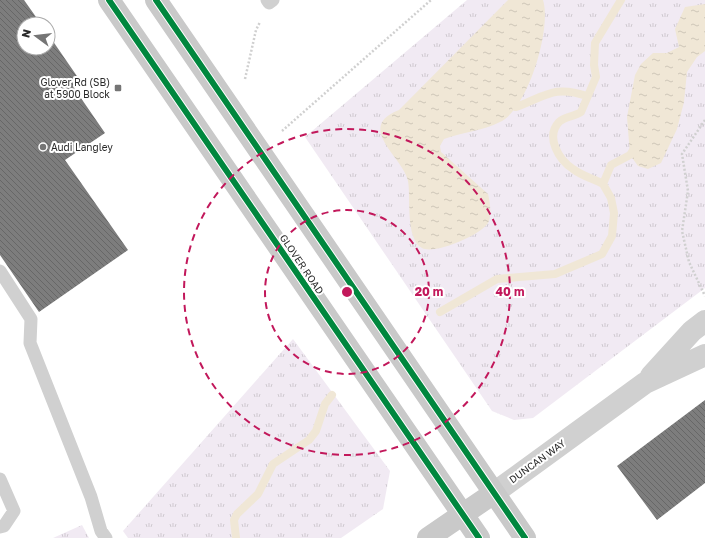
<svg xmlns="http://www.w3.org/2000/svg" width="705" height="538" font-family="'Golos Text',sans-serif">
<defs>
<pattern id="grass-tufts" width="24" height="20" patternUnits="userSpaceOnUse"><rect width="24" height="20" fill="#f1eaf3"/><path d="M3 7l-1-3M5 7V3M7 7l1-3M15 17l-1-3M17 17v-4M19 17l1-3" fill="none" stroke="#cfc9d0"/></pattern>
<pattern id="water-ripples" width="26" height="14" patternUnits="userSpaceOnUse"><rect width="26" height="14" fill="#f0e7d6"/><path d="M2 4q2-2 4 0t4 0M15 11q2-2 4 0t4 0" fill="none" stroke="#cec6b8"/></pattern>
<pattern id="building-back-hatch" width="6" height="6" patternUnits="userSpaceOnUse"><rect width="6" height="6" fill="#7d7d7d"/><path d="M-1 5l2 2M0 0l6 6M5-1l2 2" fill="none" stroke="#676767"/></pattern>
</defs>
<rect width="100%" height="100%" fill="#fff"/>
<path fill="url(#grass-tufts)" d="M467,0H705V288L533,418L514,420L492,411L305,137Z
M293,339L390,471L383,509L341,538H128L123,531Z
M82,525L89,538H53Z"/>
<path fill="url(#water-ripples)" d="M508,0H543C552,28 528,109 500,122C483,131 462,132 444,139L440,146L441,152L488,194C490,202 492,215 488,223C481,235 434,255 422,248C405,239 411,197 408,181C404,158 354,127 399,110Z
M705,4V51L697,57L687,72L684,102L677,129L661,163L648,169L638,166L630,155L627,117L635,75L641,64L653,53H667L679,47L675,29L685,7Z"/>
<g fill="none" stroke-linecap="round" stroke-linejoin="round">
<path stroke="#f0e7d6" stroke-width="8" d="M516,107C546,96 554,85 587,96
M603,184C594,179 582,176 573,169C559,160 545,137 559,122C565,116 574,117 581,112L596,77L594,65L595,43L621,0
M603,184L611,165L630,155L635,147
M440,312L497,279L555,274L602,254L612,236L614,213L611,198L603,184
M236,538L234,520L237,514L258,494L273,464L309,440L316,431L325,404L332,395"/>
</g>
<path fill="url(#building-back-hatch)" d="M0,0H24L41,24H24V48H48V34L81,82L74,88L105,133L65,160L128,250L39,312L0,255Z
M705,400V483L657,520L617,466Z"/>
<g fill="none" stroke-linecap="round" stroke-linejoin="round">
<path stroke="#d0d0d0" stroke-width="2.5" stroke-dasharray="2 2" stroke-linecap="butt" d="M245,79L256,30L260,22
M705,120L682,154L688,191L682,231L689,262L705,296
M282,131L431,0"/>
<path stroke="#d0d0d0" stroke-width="13" d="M267,0L269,3L273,0
M0,271L31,319L30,343L91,497L101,531L106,538
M0,479L14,511L4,526L0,527"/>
<path stroke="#d0d0d0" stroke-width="22" d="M651,376L692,331L705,321
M494,493L645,383L705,355"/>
<path stroke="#c9c9c9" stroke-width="22" d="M109,0L479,538
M156,0L525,538
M428,538L494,493"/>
<g stroke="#fff" stroke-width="8">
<path id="cycleway" d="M109,0L479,538
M156,0L525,538"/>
</g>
<use href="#cycleway" stroke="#00873e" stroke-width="6"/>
</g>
<g fill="none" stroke="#c2185b" stroke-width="2" stroke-dasharray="7 5">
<circle cx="347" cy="292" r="82"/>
<circle cx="347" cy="292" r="163"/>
</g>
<g fill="#757575" stroke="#fff" stroke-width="1.5">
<rect x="114" y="84" width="8" height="8" rx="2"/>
<circle cx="43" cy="147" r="4"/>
</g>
<g text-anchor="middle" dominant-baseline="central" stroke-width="4" stroke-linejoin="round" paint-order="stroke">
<g font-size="10" fill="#2b2b2b" stroke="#fff" text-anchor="end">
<text x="110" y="82">Glover Rd (SB)<tspan x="110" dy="12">at 5900 Block</tspan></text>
<text x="51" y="147" text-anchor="start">Audi Langley</text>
</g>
<g font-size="10" fill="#2b2b2b" stroke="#fff">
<text transform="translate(302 264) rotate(56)">GLOVER ROAD</text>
<text transform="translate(537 461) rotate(-36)">DUNCAN WAY</text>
</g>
</g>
<circle cx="347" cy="292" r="6" fill="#c2185b" stroke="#fff" stroke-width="2"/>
<g font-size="12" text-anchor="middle" font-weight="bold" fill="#c2185b" stroke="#fff" stroke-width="4" stroke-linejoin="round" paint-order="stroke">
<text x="429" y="296">20 m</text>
<text x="510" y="296">40 m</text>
</g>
<g transform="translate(36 36) rotate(285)"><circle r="19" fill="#ffffff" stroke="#aaaaaa"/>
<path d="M0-3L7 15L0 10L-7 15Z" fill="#757575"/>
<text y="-6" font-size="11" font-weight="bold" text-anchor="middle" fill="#2b2b2b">N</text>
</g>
</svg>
